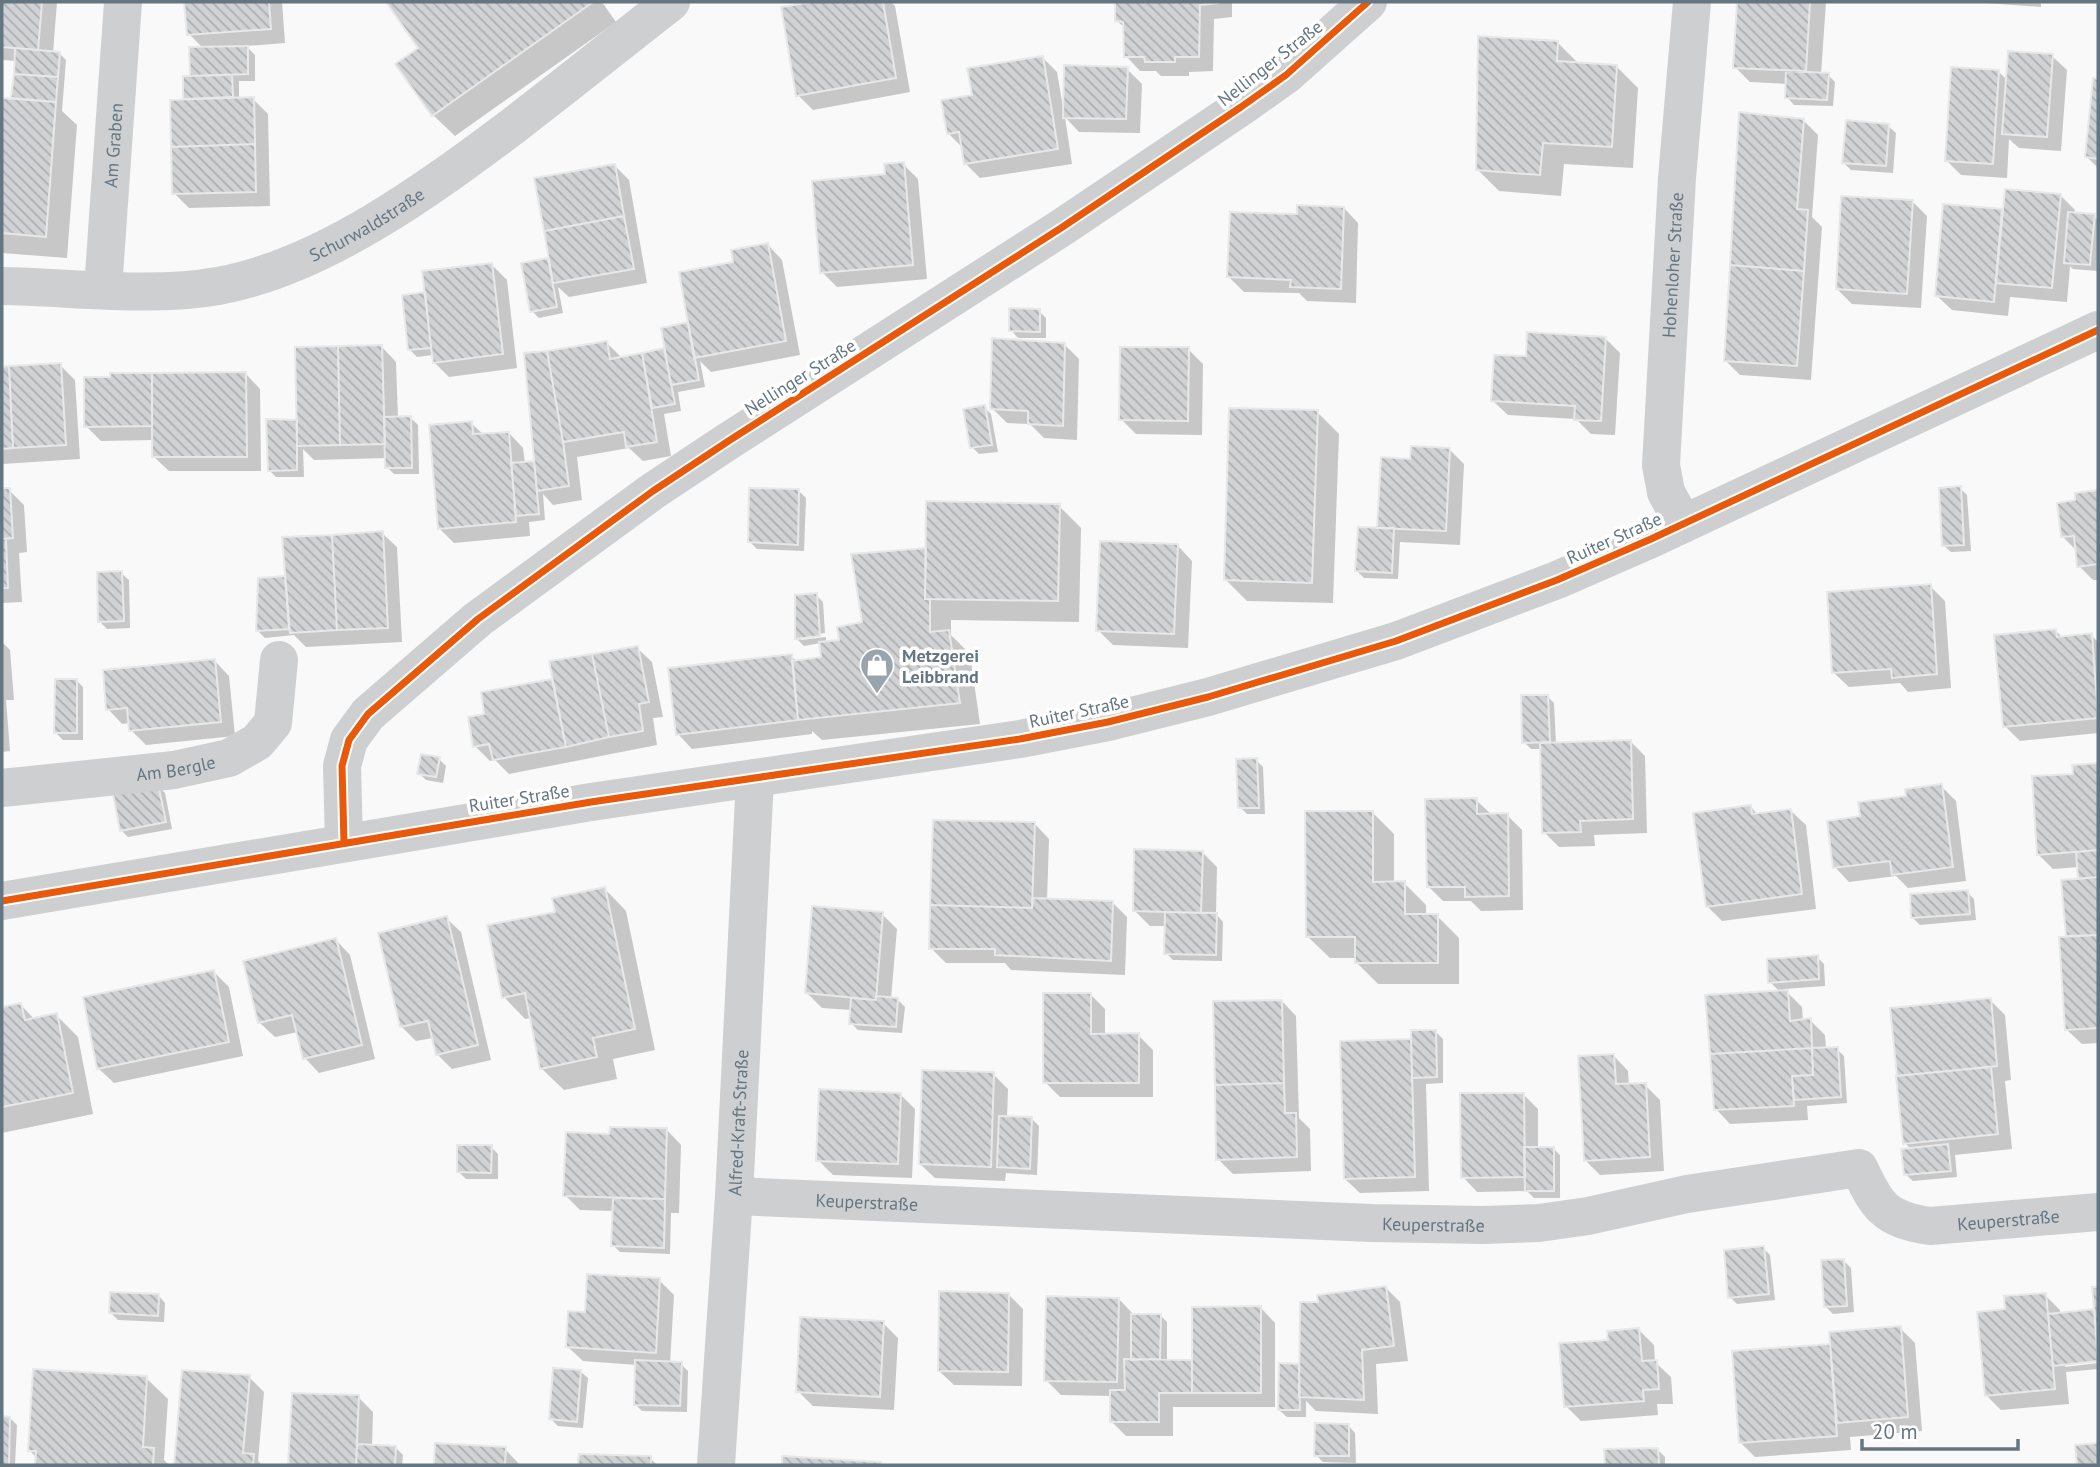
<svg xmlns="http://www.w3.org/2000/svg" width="2100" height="1467" font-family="'PT Sans',sans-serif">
<defs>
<pattern id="building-back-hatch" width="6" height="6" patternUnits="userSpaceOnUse" patternTransform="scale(1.75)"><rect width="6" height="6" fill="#d0d2d3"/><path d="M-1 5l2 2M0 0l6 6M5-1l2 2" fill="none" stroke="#acafb1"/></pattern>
</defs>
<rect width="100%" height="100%" fill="#f9f9f9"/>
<path fill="#0003" d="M2,2H57L53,53H59L66,60L62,111L77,125L67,258L2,253V100L16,101L13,98L16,61L2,60Z
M186,2H282L285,43L246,46L255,55V81H239V99H253L268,114L270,206L189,208L174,193L187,101L185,98L203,48L189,34Z
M388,2H602L616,22L455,136L433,115L421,49Z
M822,2H891L895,6L910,92L813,110L798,95L783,8Z
M1117,2H1232V17L1214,19L1213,71L1189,72V76H1161L1156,71H1140L1126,56L1125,28L1117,21Z
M1738,2H1826L1821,74L1828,75L1835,82L1833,106L1794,105L1787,97V84L1750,82L1735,67Z
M1971,2H2041V7Z
M1558,43L1579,64L1617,67L1638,88L1633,168L1564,164L1561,196L1499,191L1478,170Z
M2052,56L2067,70L2061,151L2019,148L2009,139L2007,178L1961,175L1946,160L1998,71L2008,81Z
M1043,58L1057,72L1063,107L1127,69L1142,84L1140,133L1079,132L1065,117L1072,164L980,178L966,164L963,148L949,134Z
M2094,80L2098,81V168L2087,157Z
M1803,120L1818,135L1812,217L1822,227L1811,380L1740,375L1726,361Z
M1888,126L1896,133L1893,173L1851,170L1844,163Z
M903,164L918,179L927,279L837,287L822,272L887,176Z
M615,166L629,180L647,283L569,297L558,287L563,313L539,318L532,311L548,260L551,264Z
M2060,195L2075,210L2074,214L2094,216L2098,221L2097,271L2073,269L2070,266L2067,302L2010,297L2008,316L1952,310L1937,296L1944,206L2005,211Z
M1912,201L1927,216L1921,308L1852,304L1837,289Z
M1344,208L1358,223L1356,303L1307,301L1299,293L1244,292L1229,277Z
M768,245L782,260L800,355L711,372L700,361L705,387L678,392L681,411L664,414L671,456L643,461L629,448L577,457L582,500L553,505L543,494L545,520L529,522L530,536L454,543L440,529L471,423L484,435L509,433L523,448L525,463L536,462L606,342L622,358L666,350L690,324L735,264Z
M492,265L507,280L517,368L449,377L434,362L433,355L417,357L410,350L426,294Z
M1039,311L1046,318V338H1018L1011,330Z
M1605,338L1620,353L1615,435L1591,434L1576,419L1508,415L1493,401L1528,358Z
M1065,345L1079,359L1077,440L1044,438L1030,424L1007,423L992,408Z
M382,347L396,362L398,418H411L418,425L419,474H394L387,467V458L314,460L303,449L304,477H276L269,470L296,421Z
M1188,349L1203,364L1202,435L1136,434L1121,419Z
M60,365L75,380L80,459L2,464V369Z
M246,374L260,389L261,471H169L154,457V440L101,441L86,426Z
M984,407L991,414L998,452L979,454L972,447Z
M1317,412L1339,434L1333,603L1247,601L1226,580Z
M1449,449L1464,464L1460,545L1400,542L1398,579L1364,578L1357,571L1412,461Z
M1960,488L1967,495L1971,551L1951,552L1943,545Z
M2,490H9L24,505L27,552L19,553L22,602L2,603Z
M799,491L806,498L804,551L757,549L750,542Z
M2098,492V580H2093L2079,566L2077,551L2062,536L2077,502V494Z
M1059,506L1081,528L1079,622L951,620V635L970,654L980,724L822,740L812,731V734L692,749L678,734L791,656L798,662L823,659L821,643L804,646L797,639L816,595L823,602L825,633L801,637V640L826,637V643L841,641L864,624L927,549Z
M382,533L397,547L402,642L306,647L294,635L265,638L258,631L284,578L287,581Z
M1178,546L1192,561L1188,648L1113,645L1098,630Z
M121,573L129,580L130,628L107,629L100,622Z
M1930,586L1945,601L1951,688L1908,692L1900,683L1849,687L1834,673Z
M2056,631L2063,638L2091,635L2098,642V733L2020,741L2005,726Z
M2,642L10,650L14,700H6L10,751L2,752Z
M637,648L652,662L663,717L653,718L657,745L509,774L495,760L490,761L475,746L486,715L483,694L554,681Z
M215,661L229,676L235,736L146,745L131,730L130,723L122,724L108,709Z
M76,680L83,687V740H63L56,733Z
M1547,696L1554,703L1556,744L1630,741L1645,756L1647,833L1594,835L1595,846L1559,847L1544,832L1542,749H1531L1524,742Z
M439,759L446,766L443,783L426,780L419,773Z
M1256,760L1263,767L1265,814H1247L1240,807Z
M2098,764V1043L2082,1044L2067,1030L2070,938L2068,936L2080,881L2079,867L2053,869L2038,854L2075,776L2073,767Z
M158,786L165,793L172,829L128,837L121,830Z
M1941,786L1956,801L1966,881L1908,888L1896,876L1849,882L1835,867L1862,818L1908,798Z
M1476,800L1491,814L1507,815L1522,830L1523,910L1481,911L1471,901H1443L1428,886Z
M1751,807L1758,815L1791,811L1806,825L1816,909L1722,921L1707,906Z
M1372,812L1394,834V883H1404L1426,905V916H1437L1459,938V984H1378L1357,963V958H1330L1308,937Z
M1035,824L1049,839L1047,901L1112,902L1127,917L1125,975L1011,970L1005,963H946L931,948Z
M1202,852L1217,867L1216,914L1223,922L1222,961L1173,960L1166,953L1167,926H1150L1135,911Z
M605,889L626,911L655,1050L613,1059L617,1079L564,1090L542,1069L531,1018L525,1019L504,997L557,913Z
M1967,892L1974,899L1976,920L1920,925L1913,918Z
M882,914L897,929L891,999H897L905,1007L902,1033L858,1030L851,1023L852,1010L822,1008L807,993Z
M446,918L461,932L491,1060L452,1069L437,1054L433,1038L416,1041L402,1027Z
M336,940L350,955L375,1059L319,1073L305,1058L298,1032L275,1037L260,1023L245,962Z
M1817,957L1824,964L1825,986L1784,989L1802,1007L1803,1021L1810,1020L1825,1035L1826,1049H1837L1844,1056L1847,1103L1807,1106L1808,1120L1730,1124L1716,1109L1780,992L1770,982Z
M214,972L229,987L243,1056L114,1083L99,1069Z
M1090,994L1105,1009V1035H1138L1153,1050V1097H1060L1045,1082Z
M1990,1000L2005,1015L2011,1080L2005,1081L2012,1149L1955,1155L1957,1177L1913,1181L1905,1174L1911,1149L1905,1143L1892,1010Z
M1282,1001L1296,1016L1299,1118L1310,1129L1311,1171L1233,1174L1218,1159Z
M21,1005L35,1020L56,1015L78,1037L93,1114L2,1133V1009Z
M1436,1032L1443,1039V1083L1426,1084L1429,1191L1360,1193L1345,1179L1342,1043L1413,1041Z
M1614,1056L1628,1071L1629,1086L1645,1085L1660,1100L1664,1171L1600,1175L1585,1160Z
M993,1074L1008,1089L1007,1118L1032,1119L1039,1126L1037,1175L1006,1173L1005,1181L935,1178L920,1164Z
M900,1094L915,1109L912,1178L833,1175L818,1160Z
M1523,1094L1538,1109V1149L1553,1148L1560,1155V1198H1534L1527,1191L1477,1192L1463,1177Z
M667,1130L681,1145L679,1213H671L670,1254L620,1252L613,1245L614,1211L580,1210L565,1195L611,1135Z
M491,1147L498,1154V1179H466L459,1172Z
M1763,1248L1770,1255L1775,1300L1737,1304L1730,1297Z
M1844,1261L1851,1268L1854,1312L1833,1314L1826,1307Z
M659,1280L674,1295L670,1364H681L688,1371L687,1412L642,1411L635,1404L637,1365L583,1361L568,1347L586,1314Z
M1386,1288L1400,1302L1408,1361L1376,1364L1378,1414L1316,1411L1306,1401V1417H1287L1279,1410L1298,1366L1301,1369Z
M2098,1288V1360L2065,1363V1367L2098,1363V1369L2066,1372L2069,1404L2001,1410L1986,1395L2007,1310L2045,1295L2060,1310V1315L2096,1311L2094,1289Z
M1008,1294L1023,1309L1022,1386L954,1385L939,1371Z
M158,1295L165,1303L164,1322L118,1320L111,1313Z
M1119,1299L1133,1314L1160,1315L1167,1322V1361L1194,1362L1261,1308L1275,1323V1407H1173V1436H1126L1111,1421V1396L1061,1395L1046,1380Z
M883,1323L898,1338L894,1410L813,1406L798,1391Z
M1900,1328L1915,1343L1922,1431L1850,1437L1851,1450L1755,1457L1740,1442L1734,1353L1832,1346Z
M1639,1330L1654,1345L1655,1362L1671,1377L1673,1404H1657L1658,1415L1581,1421L1566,1406L1610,1342Z
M580,1371L588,1378L583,1428L558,1426L551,1419Z
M183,1372L249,1377L264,1392L258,1461L262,1465H175Z
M146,1378L168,1399L164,1460L169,1465H37V1458L29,1450Z
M294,1394L358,1397L373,1412L372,1447L396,1448L403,1455L402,1465H290Z
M2,1418H10L17,1425L15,1465H2Z
M1348,1425L1355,1433L1356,1463L1323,1462L1316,1455Z
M437,1444L505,1449L520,1465H436Z
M1658,1450L1665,1457V1465H1607L1606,1451Z
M580,1456L650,1458L657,1465H580Z
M784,1457L881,1463L882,1465H783Z"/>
<path fill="url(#building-back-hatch)" stroke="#e8e8e8" stroke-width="2" d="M2,2H42L38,50L2,47Z
M184,2H269L271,29L187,35Z
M386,2H593L432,116L395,64L418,48Z
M812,2H883L896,78L796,96L781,7Z
M1115,2H1218V3L1200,5L1199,57H1175V62H1145L1144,57H1124L1123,22L1115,21Z
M1737,2H1810L1806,71L1733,68Z
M1478,36L1558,41L1557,61L1617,65L1612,147L1543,143L1540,175L1476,170Z
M248,46V74L190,76L189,47Z
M15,48L60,52L58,77L14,74Z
M2008,51L2053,54L2047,137L2002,134Z
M1043,56L1058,149L964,164L959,132L947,134L941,100L972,95L967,68Z
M1064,65L1128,67L1126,119L1063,118Z
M1951,67L1999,70L1993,164L1945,161Z
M1786,71L1829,73L1827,100L1785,98Z
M14,74L58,77L56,102L11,98Z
M232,75L233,97L183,99V76Z
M2093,78L2098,79V159L2085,157Z
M254,97L255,144L171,147L170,100Z
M2,98L56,102L46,237L2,233Z
M1739,112L1804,119L1797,209L1808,210L1804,271L1730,265Z
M1846,120L1889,124L1886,166L1842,163Z
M255,144L256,192L172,194L171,147Z
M904,162L913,265L820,273L812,181L885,174L884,164Z
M615,164L624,216L544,231L534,178Z
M2005,189L2061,194L2052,288L1996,283Z
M1841,196L1913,200L1907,294L1836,289Z
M1943,204L2002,209L1994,302L1935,296Z
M1297,205L1344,207L1341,289L1290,287L1291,280L1227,277L1230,212L1297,214Z
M2068,212L2095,214L2090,265L2064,263Z
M624,216L634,269L553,283L544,231Z
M768,243L786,341L694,358L679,272L733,262L731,250Z
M548,258L557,307L530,312L521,263Z
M492,263L503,354L433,363L422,271Z
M1730,265L1804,271L1797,366L1724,361Z
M425,292L431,348L408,350L402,295Z
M1009,308L1040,309V332L1009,331Z
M688,322L699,380L671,385L661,328Z
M1527,332L1606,337L1601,421L1574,420L1575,406L1491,401L1494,355L1526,356Z
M992,338L1065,343L1063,426L1028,424V411L990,409Z
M607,341L610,359L642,353L657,442L626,447L624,432L563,442L547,351Z
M382,345L385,444L340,445L338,346Z
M338,346L340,445L297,446L295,347Z
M1120,347H1189L1188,421L1119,420Z
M664,348L675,404L652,408L642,353Z
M547,351L563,442L569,486L537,491L524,353Z
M61,363L66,445L13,448L9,366Z
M9,366L13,448L2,449V367Z
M246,372L247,457H152V373Z
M110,373H152V426L84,427V377H110Z
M985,405L992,445L970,448L963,409Z
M1229,408L1318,410L1312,583L1224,580Z
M411,416L412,468H385L384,417Z
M266,419L297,420V470L268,471Z
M472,421L473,434L509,432L516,522L438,529L429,425Z
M1411,446L1450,448L1446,531L1377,528L1381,457L1410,459Z
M534,461L539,514L516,516L511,463Z
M1961,486L1964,545L1942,546L1939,488Z
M2,488H10L13,538L2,539Z
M749,488L799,489L798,545L748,542Z
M2098,490V564L2077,567L2074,536L2061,537L2057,503L2075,500V493Z
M926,501L1060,504L1058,601L925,599Z
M1358,527L1394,528L1392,573L1355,571Z
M383,531L388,628L337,630L332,535Z
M332,535L337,630L290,633L282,537Z
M2,539H6L8,588H2Z
M1100,541L1178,544L1174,634L1096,631Z
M926,548L925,599H930V632L949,630L960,703L798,720L792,661L821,657L819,642L839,640L837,627L862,622L851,554Z
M122,571L124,621L98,622L97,572Z
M285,576L289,629L256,631L258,578Z
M1931,584L1937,674L1892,678L1891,669L1832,673L1827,592Z
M817,593L820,636L795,639V595Z
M2056,629L2057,637L2092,633L2098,718L2003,727L1994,635Z
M638,646L649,702L639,704L643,731L609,737L592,654Z
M592,654L609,737L566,747L549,661Z
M792,654L798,720L676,735L668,668Z
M215,659L221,722L129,731L127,708L106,710L103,670Z
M55,679H77V733H54Z
M552,679L566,747L493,760L489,744L473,747L468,717L484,714L481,692Z
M1521,695H1548L1550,742L1522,743Z
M1631,740L1633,819L1580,821L1581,832L1542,833L1540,743Z
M421,754L440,757L436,777L417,774Z
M1257,758L1259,808H1238L1236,759Z
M2098,763V850L2037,855L2032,776L2073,774L2072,765Z
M158,784L166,822L120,831L113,794Z
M1942,784L1953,867L1892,875L1890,861L1833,868L1827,821L1860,816L1858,802L1906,796L1905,789Z
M1477,798V814L1508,813L1509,896L1465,897V887H1427L1425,799Z
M1751,805L1752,814L1791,809L1802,894L1706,907L1693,813Z
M1305,811H1373V882L1405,881V914H1438V963H1355V937H1306Z
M933,820L1035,822L1032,908L930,905Z
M1134,849L1203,851L1201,913L1133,911Z
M2098,850V877L2078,879L2076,852Z
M2098,877V935L2066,936L2061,880Z
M605,887L635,1029L593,1038L597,1057L540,1069L525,993L502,998L487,925L555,912L552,898Z
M1968,890L1970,914L1911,918L1910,894Z
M1033,898L1113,901L1111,961L995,955V949H929L930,905L1032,908Z
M812,906L883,912L876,1000L805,993Z
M1165,912L1217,913L1216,955L1164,954Z
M447,916L478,1045L436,1055L428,1021L400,1027L378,933Z
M2098,935V1028L2065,1030L2059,937Z
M336,938L362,1045L303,1059L292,1015L258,1023L243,961Z
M1818,955L1819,979L1768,983L1767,959Z
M214,970L229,1042L97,1069L83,997Z
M1788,990L1790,1021L1811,1018L1812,1048L1710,1054L1705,995Z
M1043,993H1091V1034L1139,1033V1083H1043Z
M876,996L898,998L896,1027L849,1024L851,998L876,1000Z
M1991,998L1997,1066L1897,1076L1890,1008Z
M1282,1000L1284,1083L1215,1085L1213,1001Z
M21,1003L25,1020L57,1013L73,1093L2,1107V1007Z
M1411,1030H1436L1437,1077L1412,1078Z
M1411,1039L1415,1177L1344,1179L1340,1041Z
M1838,1047L1841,1097L1794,1100L1792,1076L1813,1075L1812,1048Z
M1812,1048L1813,1075L1792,1076L1794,1106L1714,1110L1710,1054Z
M1614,1054L1616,1084L1646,1083L1650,1157L1584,1161L1578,1056Z
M1991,1067L1998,1134L1903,1144L1896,1076Z
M922,1070L994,1072L991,1167L919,1164Z
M1284,1083L1285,1113H1296L1297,1157L1216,1160L1215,1085Z
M819,1089L901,1093L898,1164L816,1161Z
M1460,1093H1524L1525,1177L1461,1178Z
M999,1116L1032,1117L1030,1169L997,1167Z
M610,1127L667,1128L665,1199L563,1196L566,1132L609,1134Z
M1948,1144L1951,1171L1904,1175L1901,1149Z
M457,1145H492L491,1173L457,1172Z
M1524,1147H1554V1191H1525Z
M613,1198L665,1199L664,1248L611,1246Z
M1764,1246L1769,1294L1728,1298L1724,1250Z
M1844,1259L1847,1306L1824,1307L1821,1260Z
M587,1274L660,1278L656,1353L566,1347L568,1311L585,1312Z
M1386,1286L1394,1346L1362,1350L1364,1400L1299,1397L1300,1302H1318L1317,1295Z
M2092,1287H2098V1355L2094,1309Z
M939,1291L1009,1293L1008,1372L938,1371Z
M110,1292L159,1294L158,1316L109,1313Z
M2046,1293L2055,1389L1985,1396L1977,1312L2005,1309L2004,1296Z
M1046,1296L1119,1298L1117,1382L1044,1381Z
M1261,1306V1393H1192V1307Z
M2094,1309L2098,1361L2053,1366L2048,1314Z
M1131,1314H1161L1160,1359L1131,1360Z
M800,1317L884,1321L880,1397L796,1392Z
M1901,1326L1908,1417L1837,1423L1829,1332Z
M1639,1328L1642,1361L1657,1360L1659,1389L1643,1390L1644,1401L1564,1407L1559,1343L1608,1340L1607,1331Z
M1830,1344L1837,1436L1739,1443L1732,1351Z
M1124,1359L1192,1360V1393H1159V1422H1110V1390H1125Z
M635,1360L682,1362L680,1406L634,1405Z
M1279,1363L1299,1364L1300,1410H1278Z
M553,1368L581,1370L577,1422L549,1419Z
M33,1369L147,1376L143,1447L154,1448L153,1465H35L36,1451H28Z
M182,1370L250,1375L243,1453L254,1454L253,1465H174Z
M292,1393L359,1395L356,1465H288Z
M2,1416L10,1417L9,1465H2Z
M1315,1423L1349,1424V1456H1314Z
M435,1443L506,1447L505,1465H434Z
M2098,1443V1465H2077L2075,1445Z
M357,1444L396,1446L395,1465H356Z
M1658,1448L1659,1465H1605L1604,1449Z
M579,1454L651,1456V1465H578Z
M782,1456L881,1462V1465H782Z"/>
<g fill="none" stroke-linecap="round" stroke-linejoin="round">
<g stroke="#cecfd0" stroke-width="38">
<path id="s1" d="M2,286C71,287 151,298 218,286C323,267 429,189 513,126C566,85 619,43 671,2"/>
<path id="s2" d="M103,289L123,2"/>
<path id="s3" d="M1683,524L1666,492L1661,465L1677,178L1692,2"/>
<path id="s4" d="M2,788L174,770L229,758L257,742L273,723L279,660"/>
<path d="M344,843L342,766L349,740L368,714L478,619L653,491L730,440L1061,228L1241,107L1286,75L1368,2"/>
<path d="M2,901L591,802L1020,739L1108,722L1208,697L1396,641L1557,580L1651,539L2098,330"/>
<path id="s5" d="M734,1196L1372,1223L1483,1225L1539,1223L1588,1216L1687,1194L1859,1168C1878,1207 1884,1219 1930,1226L2098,1212"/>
<path id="s6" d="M716,1465L734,1196L755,778"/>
</g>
<g stroke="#fff" stroke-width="11">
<path id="cycleway" d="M344,843L342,766L349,740L368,714L478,619L653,491L730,440L1061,228L1241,107L1286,75L1368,2
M2,901L591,802L1020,739L1108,722L1208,697L1396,641L1557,580L1651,539L2098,330"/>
</g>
<use href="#cycleway" stroke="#e8590c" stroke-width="7"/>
</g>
<defs>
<g id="shop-pin" transform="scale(1.75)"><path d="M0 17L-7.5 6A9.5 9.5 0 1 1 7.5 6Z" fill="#99a4ac" stroke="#fff"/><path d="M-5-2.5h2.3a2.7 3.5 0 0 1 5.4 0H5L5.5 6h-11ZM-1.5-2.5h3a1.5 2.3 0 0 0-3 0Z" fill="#fff"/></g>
</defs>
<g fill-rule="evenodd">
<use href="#shop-pin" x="877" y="665"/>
</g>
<g text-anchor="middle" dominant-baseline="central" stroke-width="7" stroke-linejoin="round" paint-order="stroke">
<g font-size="18" fill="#657683" stroke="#fff">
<text transform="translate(1270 63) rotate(-38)">Nellinger Straße</text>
<text stroke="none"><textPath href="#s2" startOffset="144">Am Graben</textPath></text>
<text stroke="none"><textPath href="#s1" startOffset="378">Schurwaldstraße</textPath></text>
<text stroke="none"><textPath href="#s3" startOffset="264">Hohenloher Straße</textPath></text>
<text transform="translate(800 377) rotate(-32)">Nellinger Straße</text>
<text transform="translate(1614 538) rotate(-24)">Ruiter Straße</text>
<text transform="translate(1079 711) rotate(-12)">Ruiter Straße</text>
<text stroke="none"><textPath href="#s4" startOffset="175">Am Bergle</textPath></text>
<text transform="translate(519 798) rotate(-9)">Ruiter Straße</text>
<text stroke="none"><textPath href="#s6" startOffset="343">Alfred-Kraft-Straße</textPath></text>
<text stroke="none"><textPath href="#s5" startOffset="133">Keuperstraße</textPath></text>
<text stroke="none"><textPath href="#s5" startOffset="1307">Keuperstraße</textPath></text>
<text stroke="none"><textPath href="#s5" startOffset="700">Keuperstraße</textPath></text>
</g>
<g font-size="18" font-weight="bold" fill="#657683" stroke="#fff" text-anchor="start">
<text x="902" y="655">Metzgerei<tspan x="902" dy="21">Leibbrand</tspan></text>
</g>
</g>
<rect width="2100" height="1467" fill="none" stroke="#657683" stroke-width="7"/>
<path d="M1862 1439v10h156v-10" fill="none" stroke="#657683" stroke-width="3.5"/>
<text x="1872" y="1439" font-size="21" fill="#657683" stroke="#ffffff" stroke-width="5" paint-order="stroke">20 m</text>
</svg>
